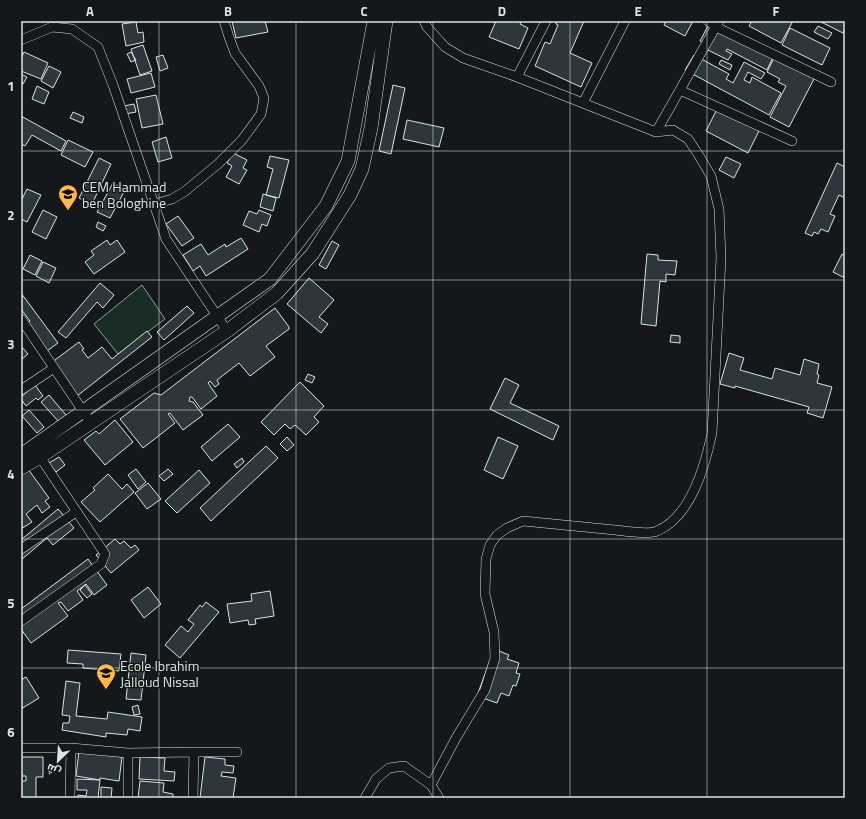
<svg xmlns="http://www.w3.org/2000/svg" width="866" height="819" font-family="'Titillium Web',Cairo,sans-serif">
<rect width="100%" height="100%" fill="#14181c"/>
<path fill="#1a2d24" stroke="#939e99" d="M142,285L165,319L118,354L94,324Z"/>
<path fill="#2c363c" stroke="#d8e6dc" d="M232,21H265L268,32L236,38Z
M496,21H522L520,24L528,28L519,49L489,37Z
M557,21H584L570,53L592,63L581,87L535,66L545,42L550,44L558,25L556,24Z
M666,21H693L685,36L664,25Z
M752,21H793L781,43L749,26Z
M822,21H845V28L843,33L821,22Z
M136,22L138,33L143,32L144,42L126,46L122,24Z
M710,22L774,55L767,70L727,49L726,51L732,54L728,60L706,49L708,45L700,41Z
M818,26L832,33L828,39L814,32Z
M790,28L830,48L822,65L782,45Z
M143,45L152,71L140,75L131,49Z
M24,52L48,63L41,79L21,71V59Z
M131,52L136,60L131,62L127,54Z
M163,55L168,68L160,71L156,57Z
M694,55L729,74L726,79L733,83L744,62L765,73L761,79L748,72L744,80L750,83L752,77L781,93L769,115L685,70Z
M775,56L815,77L789,127L770,117L786,86L778,82L780,79L767,72Z
M721,60L732,65L730,70L719,64Z
M49,66L61,72L53,88L41,81Z
M151,73L155,87L131,93L127,79Z
M21,74L27,77L23,84L21,83Z
M393,85L405,88L391,154L379,151Z
M37,86L49,92L44,104L32,99Z
M156,95L163,124L142,128L136,99Z
M134,104L136,112L125,114L124,106Z
M718,107L760,129L748,153L706,131Z
M73,112L84,117L82,123L70,118Z
M21,116L66,141L61,151L32,135L25,146L21,144Z
M407,120L444,128L439,147L403,139Z
M166,137L172,158L158,162L152,142Z
M68,140L93,152L85,167L61,155Z
M233,153L247,160L243,168L247,170L239,184L226,177L232,166L227,163Z
M270,156L289,160L279,198L266,195L273,169L267,167Z
M726,157L741,164L734,178L719,170Z
M99,158L111,164L92,204L79,198Z
M837,163L845,167V198L839,195L830,214L835,216L828,232L821,229L818,234L814,232L812,236L805,233Z
M113,183L125,190L110,218L97,212Z
M27,189L41,195L27,222L21,219V201Z
M263,194L276,198L273,211L260,207Z
M43,210L57,217L46,239L32,232Z
M259,210L271,215L267,226L262,224L259,232L243,225L249,211L257,214Z
M178,216L194,238L182,246L166,224Z
M98,222L106,226L103,231L96,227Z
M241,238L248,249L206,276L200,266L193,271L183,255L201,244L208,255L225,244L226,247Z
M107,240L110,245L117,240L125,252L94,274L85,262L94,255L91,251Z
M332,241L339,245L326,269L319,265Z
M647,254L658,255V260L677,261L675,275L666,274V282L660,281L656,326L641,324Z
M842,254L845,256V278L833,272Z
M30,255L42,261L35,275L23,269Z
M43,262L56,268L49,283L36,276Z
M309,278L334,300L319,317L328,324L321,333L287,304Z
M100,283L114,295L103,308L97,302L66,338L58,332Z
M21,293L58,343L47,351L27,323L30,321L21,309Z
M187,306L194,313L164,340L157,332Z
M275,308L289,327V329L266,346L275,357L250,376L239,363L217,380L219,384L215,387L210,381L208,383L217,396L201,409L192,397H190L189,401L193,402L203,415L183,430L170,413L168,414L175,423L143,448L120,419L154,393L161,395Z
M147,331L152,337L77,396L51,363L79,342L84,349L82,350L88,358L102,347L112,359Z
M671,335L680,336V343L670,342Z
M21,346L28,354L21,360Z
M729,353L744,358L740,370L772,379L775,368L800,375L804,359L819,364L817,374L819,375L817,383L832,387L823,418L807,413L809,407L735,386V388L720,384Z
M308,374L315,377L312,383L305,380Z
M505,378L519,385L510,403L559,426L553,440L490,409Z
M300,382L324,406L314,417L319,422L306,435L295,425L290,429L285,424L274,435L261,422Z
M35,385L43,396L38,400L36,398L26,406L21,399V397Z
M49,395L66,415L59,422L41,402Z
M29,410L44,427L37,433L22,416Z
M115,420L133,442L105,465L84,440L96,431L99,434Z
M228,424L240,437L212,461L201,447Z
M287,437L294,445L287,451L280,444Z
M498,437L518,446L503,479L484,470Z
M266,446L278,458L211,521L200,508Z
M59,457L65,465L56,472L49,463Z
M242,458L244,462L237,468L234,464Z
M28,469L49,498L45,501L50,507L42,513L37,505L26,514L32,522L21,529V474Z
M136,469L146,482L138,489L128,475Z
M168,469L173,474L164,481L159,476Z
M199,470L210,483L177,513L165,501Z
M108,474L122,489L127,484L134,492L100,522L81,502L95,490L93,488Z
M148,483L161,499L147,509L135,493Z
M58,509L74,528L53,545L47,538L21,560V540Z
M115,539L120,544L124,541L131,548L135,545L139,550L111,573L96,555Z
M88,559L107,585L94,595L86,584L77,591L83,600L68,611L61,602L58,603L68,616L31,643L21,629V609Z
M85,585L92,594L87,598L80,590Z
M148,587L161,604L144,618L131,600Z
M270,591L274,616L255,619L256,624L249,625L248,620L230,623L227,604L252,601L251,594Z
M206,602L219,612L180,658L165,645L181,626L188,632L194,624L188,620L200,605L202,607Z
M494,649L509,655L507,659L519,663L516,673L520,674L516,686L513,685L509,696L501,693L497,703L477,696Z
M68,650L121,654L119,671L83,668V664L67,663Z
M131,653L146,655L141,700L126,699Z
M26,677L39,698L21,709V680Z
M66,681L80,683L76,716L107,719L108,712L142,717L140,731L128,729L127,735L106,733V737L62,730L63,723H69L70,716L62,715Z
M138,705L140,714L134,715L132,707Z
M79,751L122,757L119,781L100,778V780L76,776Z
M21,757H43V777H36V798H21V781H26V776H21Z
M140,757L165,758L164,771L175,772L174,781L139,779Z
M205,757L225,759V765L234,766L233,773L222,772L221,776L236,778L233,798H200Z
M77,779L100,780L98,798H77L78,795L86,796L87,790H77Z
M140,781L164,783L163,792L173,794V798H138Z
M101,787L112,788L111,798H101Z"/>
<g fill="none" stroke-linecap="round" stroke-linejoin="round">
<g stroke="#d8e6dc" stroke-width="10">
<path id="street" d="M424,21L427,27L445,47L463,58L517,77L656,132L719,21
M708,21L716,27L831,82
M21,40L52,27L72,29L98,47L113,85L166,239L227,331
M517,77L546,21
M680,90L792,141
M583,103L625,21
M155,204L172,199L184,192L218,164L242,140L261,114L264,98L259,86L235,53L229,37L224,21
M21,319L91,423
M21,390L54,368
M21,549L76,512
M21,621L101,564L105,554L40,457
M21,748H71L128,753L194,752H237
M128,753V798
M431,785L456,738L485,690L495,658L494,632L485,594L486,559L490,545L497,535L507,528L523,521C554,524 584,527 615,530C624,531 649,535 657,531C691,517 705,466 712,433L721,258L719,209L711,176L698,154L688,139L673,130L656,132
M70,798L71,748
M193,798L194,752
M365,798L376,779L389,768L404,766L431,785L439,798"/>
</g>
<g stroke="#d8e6dc" stroke-width="14">
<path id="secondary" d="M21,455L270,279L326,206L348,161L374,21
M21,468L40,457L227,331L277,293L313,253L350,195L362,169L371,128L386,21"/>
</g>
<use href="#street" stroke="#14181c" stroke-width="9"/>
<use href="#secondary" stroke="#14181c" stroke-width="13"/>
</g>
<path fill="none" stroke="#d8e6dc" stroke-width="1" stroke-opacity="0.55" d="M159,21V798M296,21V798M433,21V798M570,21V798M707,21V798M21,151H845M21,280H845M21,410H845M21,539H845M21,668H845"/>
<defs>
<g id="school-pin" transform="scale(1)"><path d="M0 17L-7.5 6A9.5 9.5 0 1 1 7.5 6Z" fill="#ffb74d" stroke="#14181c"/><path d="M0-5L7-2L0 1L-7-2ZM-4 1L0 2.5L4 1V4Q0 6-4 4Z" fill="#111"/></g>
</defs>
<g fill-rule="evenodd">
<use href="#school-pin" x="68" y="194"/>
<use href="#school-pin" x="106" y="673"/>
</g>
<g text-anchor="middle" dominant-baseline="central" stroke-width="3" stroke-linejoin="round" paint-order="stroke">
<g font-size="14" fill="#d8e6dc" stroke="#14181c" text-anchor="start">
<text x="82" y="186">CEM Hammad<tspan x="82" dy="16">ben Bologhine</tspan></text>
<text x="120" y="665">Ecole Ibrahim<tspan x="120" dy="16">Jalloud Nissal</tspan></text>
</g>
</g>
<rect width="866" height="819" fill="none" stroke="#14181c" stroke-width="44"/>
<g transform="translate(58 761) rotate(205)" stroke="#14181c" stroke-width="3" paint-order="stroke">
<path d="M0-3L7 15L0 10L-7 15Z" fill="#d8e6dc"/>
<text y="-6" font-size="11" font-weight="bold" text-anchor="middle" fill="#d8e6dc">ش</text>
</g>
<rect x="22" y="22" width="822" height="775" fill="none" stroke="#d8e6dc" stroke-width="1.5"/>
<g font-size="13" text-anchor="middle" font-weight="bold" fill="#d8e6dc">
<text x="90" y="16">A</text>
<text x="228" y="16">B</text>
<text x="364" y="16">C</text>
<text x="502" y="16">D</text>
<text x="638" y="16">E</text>
<text x="776" y="16">F</text>
<text x="11" y="91">1</text>
<text x="11" y="220">2</text>
<text x="11" y="349">3</text>
<text x="11" y="479">4</text>
<text x="11" y="608">5</text>
<text x="11" y="737">6</text>
</g>
</svg>
